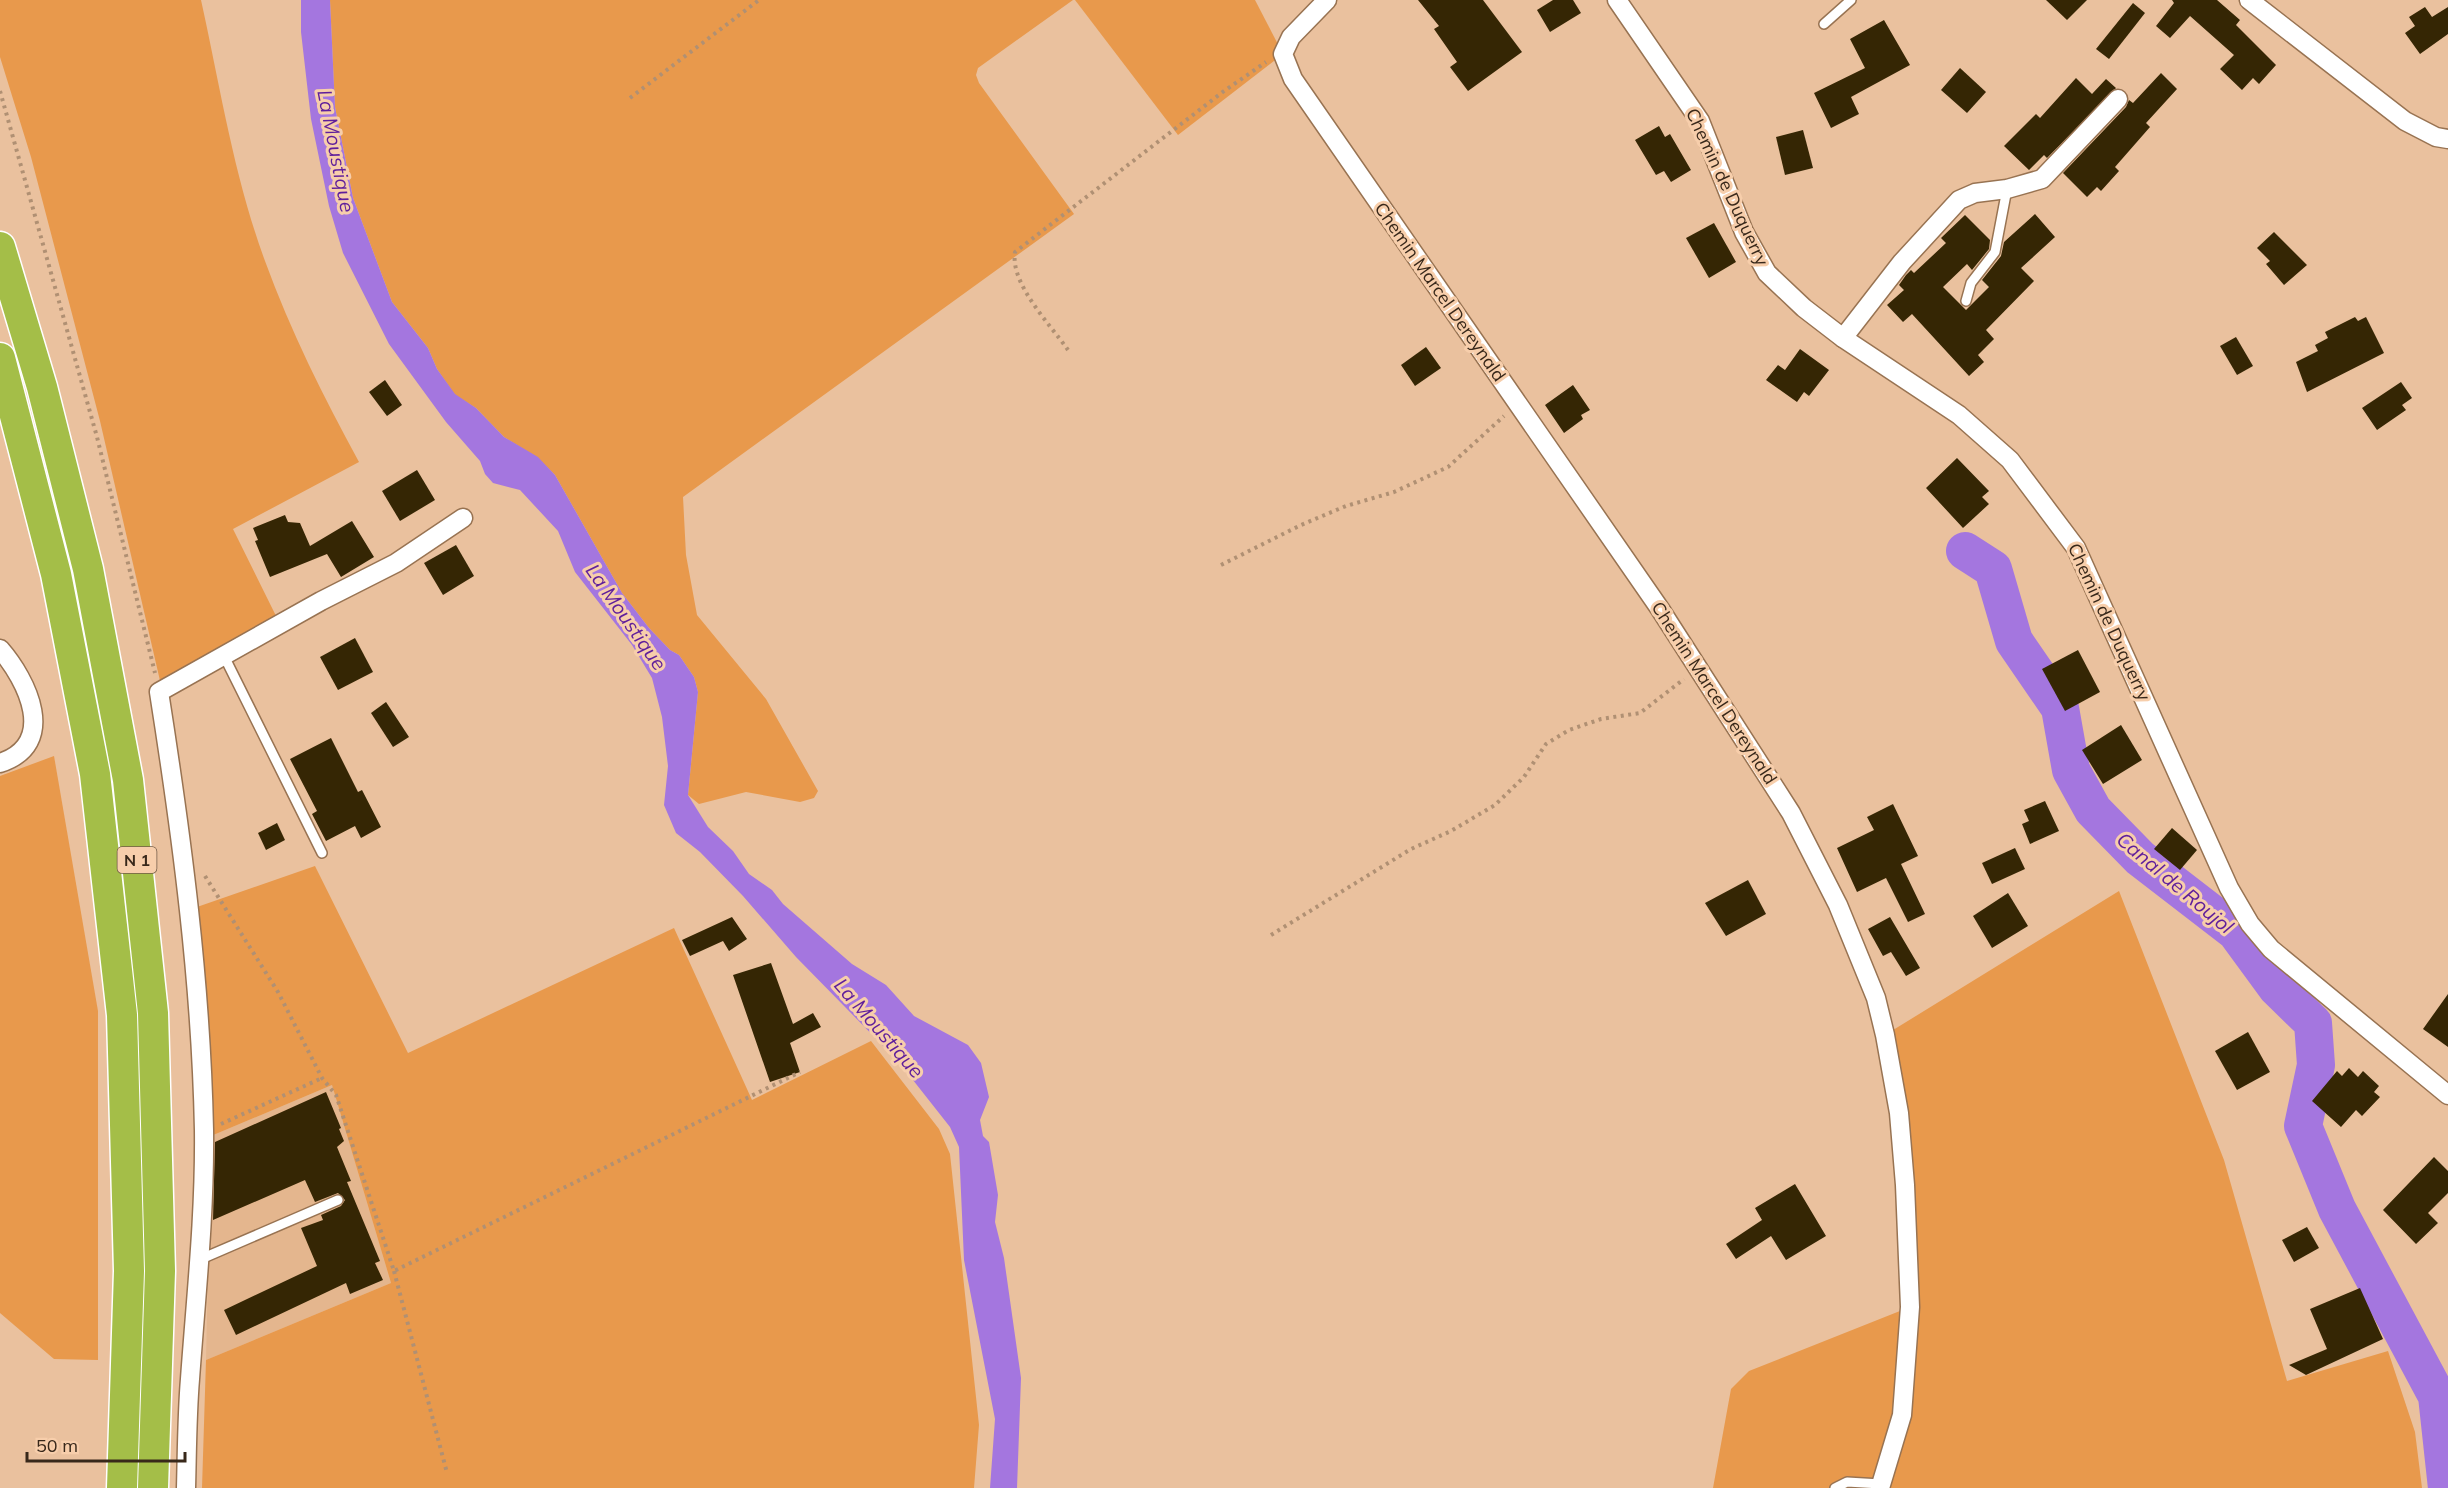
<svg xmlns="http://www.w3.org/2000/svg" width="2448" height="1488" font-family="Mulish,sans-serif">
<rect width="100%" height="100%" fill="#eac19e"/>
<!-- built -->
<polygon fill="#e4b68e" points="332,1085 391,1283 206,1360 211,1136"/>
<!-- green -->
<g fill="#e8994c">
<path d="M0,0H201C220,86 234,177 265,261C290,330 324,398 359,462L233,529L278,620L161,685L100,421L31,157L0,57Z"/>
<polygon points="330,0 1073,0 978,68 976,75 979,83 1074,214 683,497 686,555 697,615 766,699 818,791 814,798 800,802 746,792 699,804 688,795 698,692 694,677 679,655 670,650 649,628 622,593 555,475 538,458 504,437 476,408 455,395 437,369 428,348 392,302 353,198 335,107"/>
<polygon points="1075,0 1255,0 1283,54 1178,135"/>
<polygon points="54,756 98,1011 98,1360 54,1359 0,1313 0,776"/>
<polygon points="315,866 408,1053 674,928 752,1100 871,1041 939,1129 950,1154 979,1425 974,1488 202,1488 206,1360 391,1283 332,1085 211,1136 197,907"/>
<polygon points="2119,891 2224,1160 2287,1381 2388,1351 2415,1432 2422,1488 1713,1488 1731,1389 1749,1371 1910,1307 1885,1035"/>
</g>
<!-- water -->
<polygon fill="#a476df" points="301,0 330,0 335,107 353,198 392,302 428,348 437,369 455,394 476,408 504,437 538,457 555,475 622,593 649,628 670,650 679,655 694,677 698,692 688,795 708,827 733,851 749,874 772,890 783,904 852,964 886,985 914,1016 968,1045 981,1063 989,1097 980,1120 983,1136 989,1142 998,1195 995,1222 1004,1258 1021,1378 1017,1488 990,1488 995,1419 964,1260 959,1147 950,1127 898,1061 796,957 743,896 700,852 676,833 664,805 668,766 662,717 652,678 632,645 575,572 558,531 520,490 493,483 485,474 480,461 446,422 389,344 343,253 329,206 311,119 301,32"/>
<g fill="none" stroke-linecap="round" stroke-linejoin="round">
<!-- river -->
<polyline stroke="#a476df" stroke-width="38" points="1965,551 1993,569 2014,641 2060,708 2071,770 2093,810 2140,858 2236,932 2277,988 2313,1023 2316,1065 2303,1126 2337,1209 2437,1396 2447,1488"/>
</g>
<!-- building -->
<g fill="#352604">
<polygon points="1418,0 1483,0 1522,52 1468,91 1450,67 1457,62 1434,29 1439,26"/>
<polygon points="1553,0 1573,0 1581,13 1550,32 1537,10"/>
<polygon points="2046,0 2087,0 2067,20"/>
<polygon points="2172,0 2217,0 2240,20 2236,25 2276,65 2259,84 2253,78 2242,90 2220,69 2234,55 2190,16 2170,38 2156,26 2174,3"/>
<polygon points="2133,3 2145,13 2109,59 2096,49"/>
<polygon points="2425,7 2432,17 2448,7 2448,34 2420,54 2405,33 2415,26 2409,17"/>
<polygon points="1884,20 1910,65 1851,97 1859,114 1831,128 1814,93 1865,68 1850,39"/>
<polygon points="1960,68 1986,92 1967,113 1941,90"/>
<polygon points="2161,73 2177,89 2146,123 2150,127 2115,167 2119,171 2101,191 2097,187 2087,197 2063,173 2126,107 2129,100 2133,103"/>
<polygon points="2076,78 2092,94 2106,79 2116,88 2047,158 2044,155 2029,170 2004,146 2036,114 2040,118"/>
<polygon points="1659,126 1665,137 1670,134 1691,170 1671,182 1664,171 1656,175 1635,140"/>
<polygon points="1803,130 1813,168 1785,175 1776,137"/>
<polygon points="2035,214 2055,237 2021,268 2034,281 1986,330 1994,339 1978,355 1984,362 1969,376 1912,314 1903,322 1887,305 1904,290 1899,285 1906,275 1911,270 1914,273 1946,243 1941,238 1965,215 1990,240 1989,249 1972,270 1967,264 1943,287 1966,310 1989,287 1982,280 2001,256 2004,242"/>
<polygon points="1714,223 1736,262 1709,278 1686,238"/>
<polygon points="2274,232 2307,265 2284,285 2266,264 2270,261 2257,248"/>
<polygon points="2355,317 2358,321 2366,317 2384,353 2307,392 2296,362 2318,351 2315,345 2328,338 2325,332"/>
<polygon points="2236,337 2253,366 2237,375 2220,346"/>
<polygon points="1426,347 1441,368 1415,386 1401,365"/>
<polygon points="1800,349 1829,370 1809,396 1804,392 1797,402 1766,380 1778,365 1785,370"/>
<polygon points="385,380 402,405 387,416 369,392"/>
<polygon points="2401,382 2412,398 2402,405 2406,410 2377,430 2362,408"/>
<polygon points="1573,385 1590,410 1581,415 1583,419 1564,433 1545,405"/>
<polygon points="1957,458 1989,491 1982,497 1989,504 1963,528 1926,488"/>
<polygon points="417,470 435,500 400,521 382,491"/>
<polygon points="285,515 288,522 300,523 310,546 352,521 374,557 341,577 327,554 270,577 255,541 258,540 253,528"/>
<polygon points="456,545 474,576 443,595 424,563"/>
<polygon points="355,638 373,672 338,690 320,657"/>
<polygon points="2078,650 2100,692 2065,711 2042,669"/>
<polygon points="386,702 409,737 393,747 371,713"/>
<polygon points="2121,725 2142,760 2103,784 2082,750"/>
<polygon points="331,738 358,792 362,790 381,827 361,838 355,826 326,841 312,814 317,811 290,759"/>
<polygon points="2045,801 2059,831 2030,844 2022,824 2029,821 2024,810"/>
<polygon points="1893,804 1918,856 1901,864 1925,914 1908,922 1886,878 1857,892 1837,848 1874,830 1867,817"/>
<polygon points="277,823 285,840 266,850 258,833"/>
<polygon points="2172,828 2197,850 2180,870 2154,849"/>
<polygon points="2015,848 2025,869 1992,884 1982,863"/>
<polygon points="1748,880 1766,914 1726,936 1705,903"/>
<polygon points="2008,893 2028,926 1992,948 1973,916"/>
<polygon points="732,917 747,939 729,951 723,941 690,956 682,940"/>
<polygon points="1890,917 1920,968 1906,976 1891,952 1883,956 1868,929"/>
<polygon points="771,963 793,1024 813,1013 821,1027 790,1043 800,1072 770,1082 733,975"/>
<polygon points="2448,994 2448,1047 2423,1029"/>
<polygon points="2248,1032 2270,1072 2237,1090 2215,1051"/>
<polygon points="2349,1068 2358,1077 2363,1071 2379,1086 2374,1092 2380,1097 2362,1116 2356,1110 2341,1127 2312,1101 2337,1071 2342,1076"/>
<polygon points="326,1092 341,1128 339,1129 344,1141 337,1147 351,1181 347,1182 380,1261 375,1263 383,1280 350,1294 346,1283 236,1335 224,1310 317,1266 301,1228 323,1220 321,1215 341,1206 345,1200 338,1193 315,1202 305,1180 213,1220 215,1142"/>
<polygon points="2434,1157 2448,1171 2448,1193 2428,1213 2438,1223 2416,1244 2383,1210"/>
<polygon points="1795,1184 1826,1236 1786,1260 1771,1236 1736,1259 1726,1244 1762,1220 1755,1208"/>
<polygon points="2307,1227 2319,1248 2294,1262 2282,1240"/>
<polygon points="2360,1288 2383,1339 2306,1375 2289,1365 2327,1349 2310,1309"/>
</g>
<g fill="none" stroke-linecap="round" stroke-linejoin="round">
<!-- service casing -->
<g stroke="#987352" stroke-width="12">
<g id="service">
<polyline points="1824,24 1851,0"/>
<polyline points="1966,301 1971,283 1995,252 2007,189"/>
<polyline points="224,656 322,853"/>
<polyline points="201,1259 338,1200"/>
<polyline points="1835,1488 1847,1482 1881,1484"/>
</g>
</g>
<!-- minor casing -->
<g stroke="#987352" stroke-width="21">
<g id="minor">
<polyline points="1327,0 1291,37 1283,54 1293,79 1660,609 1791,813 1838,905 1876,998 1885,1035 1899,1113 1905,1185 1910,1307 1902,1415 1880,1488"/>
<polyline points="1617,0 1700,121 1744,232 1767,273 1804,308 1843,338 1959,415 2010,460 2076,548 2229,888 2250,924 2271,949 2448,1095"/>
<polyline points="2249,0 2405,121 2436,137 2448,139"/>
<polyline points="1843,338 1902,262 1959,200 1975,193 2007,189 2042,179 2118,99"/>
<path d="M0,649C27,680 59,744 0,763"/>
<path d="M186,1488C187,1452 187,1415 190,1379C196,1296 205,1214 204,1130C201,982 182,838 159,692L321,601L396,563L463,518"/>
</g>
</g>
<!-- trunk casing -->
<g stroke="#fff" stroke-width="33">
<g id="trunk">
<polyline points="0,247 42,387 88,569 128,780 153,1013 160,1271 153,1488"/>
<polyline points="0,358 56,574 95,774 122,1015 129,1271 122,1488"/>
</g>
</g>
<!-- path -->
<g stroke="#b09073" stroke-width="4" stroke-dasharray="3 4.5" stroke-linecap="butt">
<polyline points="0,91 97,437 155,673"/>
<polyline points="630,98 759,0"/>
<path d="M1068,350C1050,324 1010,284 1015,252L1224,91L1266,62"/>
<polyline points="1221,565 1301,525 1346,506 1394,492 1448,467 1504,416"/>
<polyline points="205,876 278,992 322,1078 336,1095 394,1271 800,1072"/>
<polyline points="1271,935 1411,849 1451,831 1495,805 1524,777 1546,744 1569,730 1601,719 1640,713 1684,679"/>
<polyline points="221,1124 322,1078"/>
<polyline points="394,1271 447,1473"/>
</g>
<!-- service -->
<use href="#service" stroke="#fff" stroke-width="9"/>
<!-- minor -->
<use href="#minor" stroke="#fff" stroke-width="18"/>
<!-- trunk -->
<use href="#trunk" stroke="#a4be48" stroke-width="30"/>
</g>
<g text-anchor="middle" stroke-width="6" stroke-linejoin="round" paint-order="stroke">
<!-- shield labels -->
<rect fill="#f7ceab" stroke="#715a46" stroke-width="1.5" x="117.5" y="847" width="39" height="26" rx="4.5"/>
<g font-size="16" font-weight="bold" fill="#38281a">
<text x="137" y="866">N 1</text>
</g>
<!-- street labels -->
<g font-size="18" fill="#38281a" stroke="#f7ceab">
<text transform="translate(1727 187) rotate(65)" y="6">Chemin de Duquerry</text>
<text transform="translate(1440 292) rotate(55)" y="6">Chemin Marcel Dereynald</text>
<text transform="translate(2109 622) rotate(65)" y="6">Chemin de Duquerry</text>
<text transform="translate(1714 693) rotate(57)" y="6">Chemin Marcel Dereynald</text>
</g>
<!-- water labels -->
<g font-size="20" font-style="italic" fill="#5f1e9b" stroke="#f7ceab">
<text transform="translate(336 151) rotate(79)" y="7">La Moustique</text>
<text transform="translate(626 617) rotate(55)" y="7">La Moustique</text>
<text transform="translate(2175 883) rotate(40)" y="7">Canal de Roujol</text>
<text transform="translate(879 1028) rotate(49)" y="7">La Moustique</text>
</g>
</g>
<!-- scale -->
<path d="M27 1452v9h158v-9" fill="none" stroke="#38281a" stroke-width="3"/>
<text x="36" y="1452" font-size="18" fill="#38281a" stroke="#f7ceab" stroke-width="4.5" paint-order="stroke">50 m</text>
</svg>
